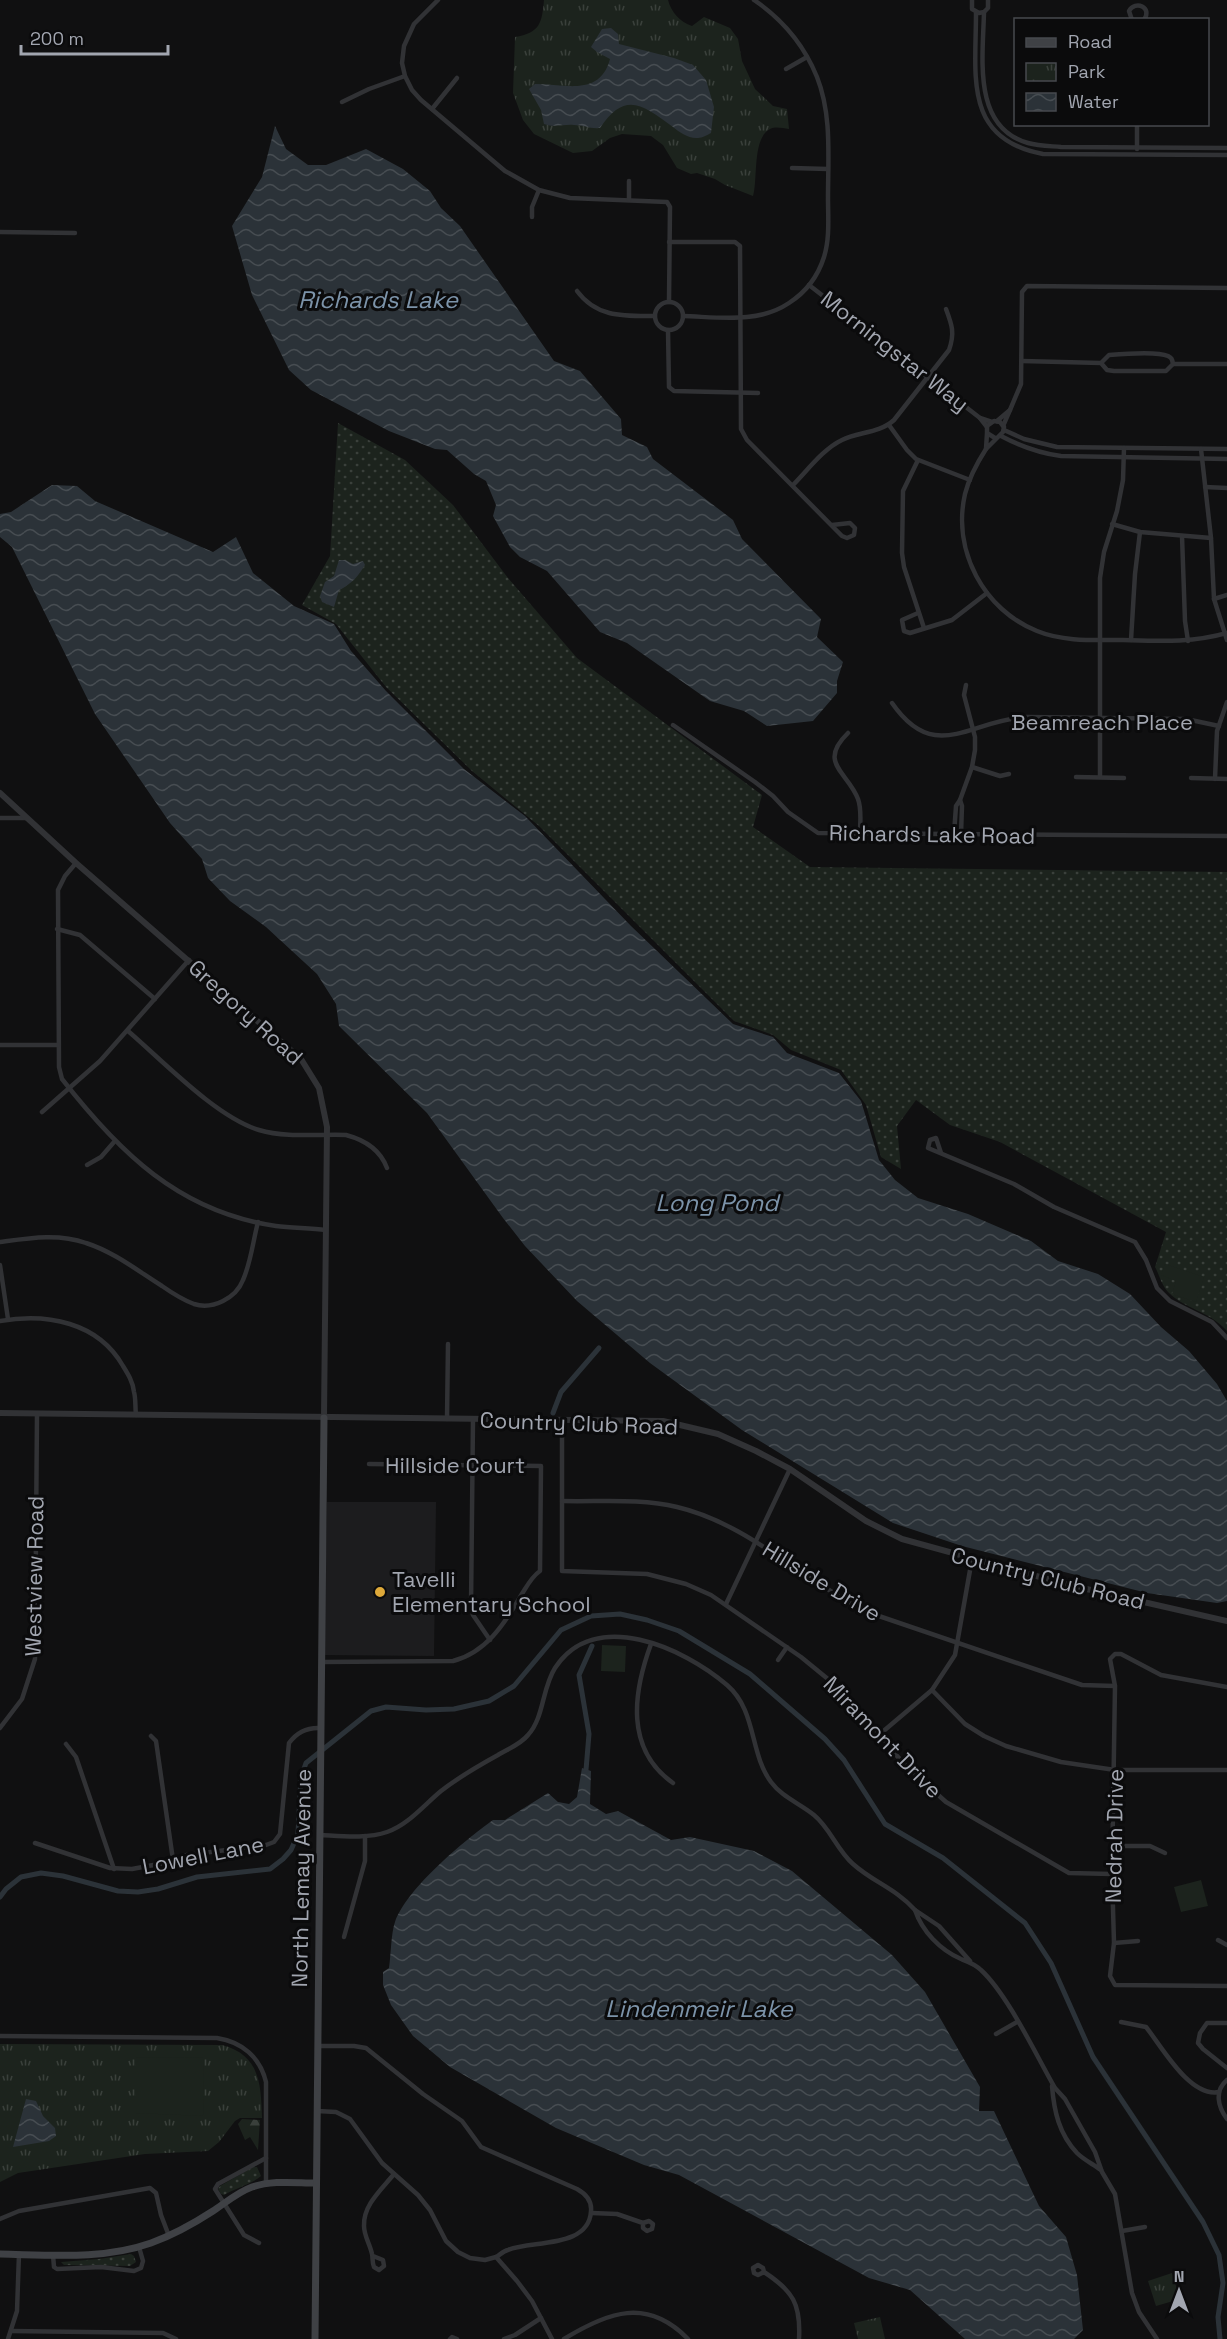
<svg xmlns="http://www.w3.org/2000/svg" width="1227" height="2339" font-family="'Space Grotesk',sans-serif">
<defs>
<pattern id="grass-dots" width="8" height="8" patternUnits="userSpaceOnUse" patternTransform="scale(1.5)"><rect width="8" height="8" fill="#1c231d"/><path d="M2 2h.1M6 6h.1" fill="none" stroke="#3a403b" stroke-width="1.8" stroke-linecap="round"/></pattern>
<pattern id="forest-firs" width="22" height="20" patternUnits="userSpaceOnUse" patternTransform="scale(1.5)"><rect width="22" height="20" fill="#1c231d"/><path d="M5 1l3.5 6h-7zM16 11l3.5 6h-7z" fill="#3a403b"/></pattern>
<pattern id="park-tufts" width="24" height="20" patternUnits="userSpaceOnUse" patternTransform="scale(1.5)"><rect width="24" height="20" fill="#1c231d"/><path d="M3 7l-1-3M5 7V3M7 7l1-3M15 17l-1-3M17 17v-4M19 17l1-3" fill="none" stroke="#3a403b"/></pattern>
<pattern id="water-waves" width="16" height="10" patternUnits="userSpaceOnUse" patternTransform="scale(1.5)"><rect width="16" height="10" fill="#2b3238"/><path d="M0 5q4-4 8 0t8 0" fill="none" stroke="#474d52"/></pattern>
</defs>
<rect width="100%" height="100%" fill="#101011"/>
<!-- built -->
<polygon fill="#1c1c1e" points="327,1502 436,1502 434,1656 324,1655"/>
<!-- grass -->
<g fill="url(#grass-dots)">
<path d="M338,423L405,460L453,505L508,578L577,658L762,795L753,827L810,867L1227,872V1331C1208,1310 1186,1310 1168,1292C1162,1286 1159,1274 1155,1267L1166,1232L1000,1142L950,1125L916,1100L897,1126L901,1169L881,1157L866,1105L841,1070L791,1050L773,1035L734,1021L539,826L472,771L386,687L336,624L302,605L330,556Z"/>
<path d="M253,2167H257L261,2176C252,2184 235,2188 224,2195L221,2194L218,2189L220,2186Z"/>
<polygon points="131,2254 134,2256 136,2262 130,2266 64,2265 61,2262 99,2259"/>
</g>
<!-- forest -->
<polygon fill="url(#forest-firs)" points="242,2119 260,2120 258,2150 250,2137 245,2140 238,2124"/>
<!-- park -->
<g fill="url(#park-tufts)">
<path d="M544,0H668C671,12 680,22 692,26L704,17L730,28L738,39L742,61L755,89L773,106L787,109L789,129C783,128 775,126 770,129C752,138 758,179 753,196L725,185L715,179L697,173L691,174L677,168L663,145L651,136L622,134L610,138L592,151L573,153L534,134L523,120L513,93L515,37C540,33 542,23 544,0Z"/>
<path d="M0,2044L222,2045C260,2055 261,2084 262,2118H240L235,2121L219,2142L208,2151L145,2154L18,2173L0,2182Z"/>
<polygon points="1172,2273 1180,2299 1156,2306 1148,2281"/>
<polygon points="880,2317 885,2339 858,2339 854,2323"/>
</g>
<!-- pitch -->
<g fill="#1c231d">
<polygon points="1165,1264 1204,1277 1196,1302 1172,1294 1176,1281 1161,1275"/>
<polygon points="602,1645 626,1646 625,1672 601,1671"/>
<polygon points="1201,1880 1208,1906 1181,1912 1174,1887"/>
<polygon points="136,2057 204,2058 203,2116 136,2113"/>
</g>
<!-- water -->
<g fill="url(#water-waves)">
<path d="M611,28L618,34L619,44L674,58L693,65L706,80L714,107L711,133C707,135 702,138 698,138C689,139 679,132 673,127C642,104 625,91 600,128C590,129 584,125 574,125C563,124 555,128 544,124L541,110L529,89L535,84C564,84 600,97 610,59L597,52L591,47L602,29Z"/>
<polygon points="275,126 286,149 308,165 326,165 366,149 403,169 430,191 441,208 460,226 554,361 580,371 621,419 622,435 647,447 653,459 733,520 742,539 821,619 817,637 843,662 837,681 837,693 813,721 767,726 744,711 710,701 627,643 600,632 547,571 520,557 510,547 493,516 496,505 486,481 474,474 447,450 435,449 389,431 311,390 289,370 252,295 232,226 262,177"/>
<polygon points="52,485 77,486 95,501 213,552 236,537 253,573 294,606 334,624 351,651 386,691 464,769 525,816 631,926 733,1024 773,1037 787,1053 839,1073 861,1101 879,1160 895,1180 918,1198 968,1214 1031,1241 1058,1261 1098,1274 1130,1294 1161,1327 1189,1351 1217,1384 1227,1401 1227,1601 1217,1603 1147,1593 962,1546 893,1523 742,1430 650,1363 577,1301 525,1246 503,1218 427,1113 339,1026 336,1004 317,974 266,927 230,901 208,878 202,859 170,823 95,714 12,547 0,537 0,514 11,512"/>
<path d="M339,560H345L353,564L363,561L365,565C358,576 352,584 339,590L334,607L322,602L320,596L325,582L334,576Z"/>
<path d="M582,1768L591,1771L590,1804L606,1814L618,1811L671,1840L690,1837L754,1851L792,1871L892,1955L925,1992L980,2087L979,2111H994L1039,2206L1066,2237L1077,2275L1083,2330L1074,2339H965L910,2290L869,2278L679,2175L644,2165L556,2128L450,2067L413,2036L391,2005L383,1985V1972L389,1968C391,1955 391,1933 395,1922C407,1888 464,1841 493,1820H505L548,1793L558,1802L569,1804L577,1797Z"/>
<polygon points="26,2099 36,2101 43,2116 55,2128 56,2136 49,2141 13,2147"/>
</g>
<g fill="none" stroke-linecap="round" stroke-linejoin="round">
<!-- canal -->
<g stroke="#2b3238" stroke-width="5">
<polyline points="553,1413 561,1392 599,1348"/>
<polyline points="586,1770 589,1734 579,1675 592,1646"/>
<polyline points="0,1897 6,1889 21,1877 41,1873 63,1876 118,1891 138,1892 158,1889 197,1877 270,1869 283,1859 291,1850 298,1834 301,1777 306,1763 371,1711 386,1707 426,1710 454,1709 489,1701 514,1686 561,1630 591,1616 620,1614 647,1620 679,1631 750,1674 825,1739 844,1760 885,1824 943,1858 1025,1923 1051,1963 1093,2057 1203,2222 1219,2255 1223,2283 1218,2317 1220,2339"/>
</g>
<!-- minor -->
<g stroke="#313235" stroke-width="4.5">
<polyline points="438,0 414,24 404,46 402,63 405,76 412,90 421,100 505,171 539,190 570,198 667,202 670,207 669,302"/>
<polyline points="972,0 972,9 979,13 984,12 988,8 988,0"/>
<path d="M984,12C983,58 972,127 1028,143C1039,146 1050,146 1061,147L1227,148"/>
<path d="M976,13C976,76 963,139 1043,154L1227,155"/>
<path d="M1132,20L1129,11C1135,0 1153,7 1144,20"/>
<polyline points="786,69 807,57"/>
<polyline points="342,102 369,89 405,76"/>
<polyline points="432,109 457,78"/>
<polyline points="1137,149 1137,124"/>
<polyline points="792,168 828,169"/>
<polyline points="629,200 629,181"/>
<polyline points="532,217 532,207 539,190"/>
<polyline points="0,232 75,233"/>
<polyline points="669,242 735,242 740,246 741,429 747,440 842,536 847,538 854,535 855,528 850,523 832,525"/>
<polyline points="809,285 980,418"/>
<path d="M577,291C597,318 624,316 655,316"/>
<circle cx="669" cy="316" r="14"/>
<path d="M683,316C718,317 758,324 789,303C806,292 818,276 824,257C830,238 828,217 828,198C828,157 832,115 817,77C804,45 782,19 754,0"/>
<polyline points="668,330 669,387 674,391 758,393"/>
<path d="M1022,361L1101,363L1109,355C1121,354 1157,351 1168,356C1172,358 1172,359 1173,364L1166,371H1114L1107,370L1101,363"/>
<polyline points="1173,364 1227,364"/>
<polyline points="1010,410 1021,384 1022,292 1027,286 1227,288"/>
<polyline points="997,421 1010,410 1003,426"/>
<polyline points="889,425 907,450 916,459 970,480"/>
<polyline points="987,427 980,418 992,422"/>
<polyline points="1004,430 1024,439 1057,447 1227,449"/>
<polyline points="987,433 986,449 1003,432 1004,427 1000,422 994,421 987,426 987,433 995,438"/>
<path d="M1001,436C1020,446 1039,453 1061,456L1227,459"/>
<path d="M986,449C977,463 969,478 965,494C952,551 984,610 1037,631C1064,642 1094,640 1123,640C1158,641 1193,643 1227,633"/>
<polyline points="1201,449 1211,538 1214,599 1227,640"/>
<polyline points="918,460 903,491 902,553 904,567 924,628"/>
<path d="M793,485C807,471 823,449 842,440C858,432 880,433 894,420L949,350C955,333 952,325 946,309"/>
<polyline points="1205,487 1227,488"/>
<polyline points="1112,524 1140,532 1211,538"/>
<polyline points="1182,536 1185,621 1188,641"/>
<polyline points="1214,599 1227,595"/>
<polyline points="918,613 902,620 904,631 910,633 952,620 987,593"/>
<polyline points="1131,640 1135,574 1140,532"/>
<path d="M892,703C935,765 970,720 1026,717L1186,719L1219,726"/>
<polyline points="673,725 755,782 773,796 788,812 818,833 1227,836"/>
<path d="M848,733C817,763 848,772 858,799C862,810 860,822 860,833"/>
<polyline points="972,767 1000,776 1009,774"/>
<polyline points="1076,777 1124,778"/>
<polyline points="1100,777 1100,578 1104,552 1117,511 1123,480 1124,448"/>
<polyline points="1191,778 1227,779"/>
<polyline points="1215,779 1217,731 1227,702"/>
<polyline points="960,800 962,806 961,834"/>
<polyline points="0,818 27,818"/>
<polyline points="954,834 956,806 960,800 972,767 975,750 975,737 964,695 966,685"/>
<path d="M76,863L65,876L58,890L59,1067L62,1079C119,1152 179,1212 276,1226C292,1228 309,1228 326,1230"/>
<polyline points="57,929 80,935 155,999"/>
<path d="M128,1031C163,1061 216,1117 259,1130C286,1138 318,1134 346,1135C365,1140 380,1149 387,1168"/>
<polyline points="0,1045 58,1045"/>
<polyline points="42,1112 100,1061 189,960"/>
<polyline points="941,1153 936,1138 930,1140 928,1148 1014,1184 1054,1207 1135,1242 1146,1260 1157,1288 1170,1301 1212,1322 1227,1338"/>
<polyline points="87,1165 101,1157 114,1142"/>
<path d="M0,1242C29,1238 58,1233 86,1243C114,1252 138,1271 162,1286C172,1293 183,1300 194,1304C213,1310 236,1298 243,1280C251,1262 253,1241 258,1222"/>
<polyline points="0,1265 8,1319"/>
<path d="M0,1321C47,1313 98,1322 123,1366C128,1374 133,1382 134,1392C136,1399 135,1408 136,1415"/>
<polyline points="447,1419 448,1344"/>
<polyline points="473,1419 471,1607 473,1615 490,1640"/>
<polyline points="562,1420 562,1571 647,1574 686,1584 711,1595 801,1657 834,1684 880,1734 889,1747 907,1767 946,1802 1069,1873 1112,1874"/>
<path d="M562,1501C600,1502 640,1498 677,1507C750,1524 806,1584 873,1614L1082,1685L1115,1686"/>
<polyline points="726,1604 790,1469"/>
<path d="M651,1644C633,1693 625,1749 673,1783"/>
<polyline points="778,1660 787,1647"/>
<path d="M322,1662L453,1661C485,1653 504,1625 520,1597C526,1588 531,1577 540,1571L541,1466L369,1464"/>
<polyline points="1227,1687 1161,1675 1121,1654 1115,1654 1110,1659 1115,1686 1112,1874 1114,1943 1110,1976 1115,1985 1227,1986"/>
<polyline points="932,1690 965,1724 984,1736 1006,1746 1061,1762 1115,1770 1227,1770"/>
<polyline points="0,1728 22,1699 35,1659 37,1414"/>
<polyline points="880,1734 932,1690 955,1655 972,1559"/>
<polyline points="151,1736 156,1741 173,1860"/>
<polyline points="66,1744 76,1757 114,1869"/>
<path d="M320,1835C341,1836 367,1839 387,1832C408,1825 424,1805 441,1791C459,1777 478,1766 498,1755C508,1749 521,1744 528,1735C544,1718 542,1688 555,1668C595,1607 684,1648 727,1685C757,1711 749,1752 771,1782C782,1797 799,1803 814,1815C830,1828 837,1850 853,1864C873,1882 895,1888 915,1910"/>
<path d="M35,1843L110,1868L132,1869L164,1863L187,1855L266,1845L274,1842L280,1834L289,1743C297,1732 307,1727 321,1728"/>
<polyline points="1114,1846 1150,1846 1165,1853"/>
<polyline points="344,1937 365,1861 365,1836"/>
<polyline points="1218,1940 1227,1945"/>
<polyline points="1114,1943 1138,1941"/>
<path d="M970,1961L939,1926L915,1910C922,1931 940,1950 961,1959C969,1962 975,1964 981,1970C1008,1995 1036,2055 1055,2088L1065,2099L1095,2152L1102,2172L1115,2194L1132,2293L1139,2312L1157,2339"/>
<path d="M1121,2022L1146,2027C1162,2047 1190,2098 1219,2092"/>
<polyline points="1227,2023 1207,2023 1200,2033 1198,2043 1203,2049 1227,2068"/>
<polyline points="996,2034 1017,2022"/>
<path d="M0,2036L217,2038C242,2042 260,2057 266,2082V2184"/>
<path d="M318,2046H354L366,2048L423,2094L462,2121L481,2147L577,2189C586,2194 592,2201 591,2211C589,2249 531,2240 508,2250C503,2251 500,2255 496,2257"/>
<path d="M1227,2080C1214,2091 1218,2107 1227,2119"/>
<path d="M1052,2086C1054,2111 1059,2134 1077,2153C1084,2160 1093,2164 1101,2170"/>
<polyline points="317,2111 336,2112 350,2119 382,2163 418,2195 430,2210 446,2241 458,2252 470,2258 485,2260 496,2257 517,2281 532,2301 552,2339"/>
<polyline points="592,2213 617,2214 643,2223 649,2221 653,2224 652,2229 647,2231 643,2228 643,2223"/>
<polyline points="0,2219 19,2211 150,2188 156,2193 161,2215 169,2236"/>
<polyline points="1122,2231 1145,2227"/>
<polyline points="259,2243 244,2235 215,2189 218,2184 266,2158"/>
<polyline points="53,2255 54,2267 57,2269 101,2267 134,2271 141,2268 143,2261 139,2247"/>
<path d="M373,2256L383,2260L384,2266L379,2270L374,2267C372,2263 373,2258 372,2254C370,2244 364,2236 364,2226C363,2205 382,2189 394,2174"/>
<path d="M764,2272L758,2275L754,2273L753,2268L758,2265L763,2268L764,2272C793,2291 801,2304 799,2339"/>
<polyline points="11,2331 163,2333 176,2339"/>
<polyline points="8,2339 17,2311 19,2254"/>
<polyline points="450,2339 452,2337 457,2339"/>
<polyline points="504,2339 515,2335 541,2318"/>
<path d="M564,2339C608,2312 647,2297 688,2339"/>
</g>
<!-- tertiary -->
<g stroke="#313235" stroke-width="6">
<polyline points="0,793 76,863 301,1059 319,1088 327,1127 324,1418"/>
<polyline points="0,1413 663,1421 718,1434 756,1451 790,1469 866,1521 902,1539 1069,1585 1227,1621"/>
</g>
<!-- secondary -->
<g stroke="#3f4145" stroke-width="7">
<path d="M0,2254C51,2255 103,2260 151,2243C173,2235 193,2224 213,2211C225,2203 238,2192 252,2187C273,2180 295,2183 316,2183"/>
<polyline points="315,2339 324,1418"/>
</g>
</g>
<!-- markers -->
<circle fill="#dea93a" stroke="#0b0b0c" stroke-width="2" cx="380" cy="1592" r="6"/>
<g text-anchor="middle" stroke-width="6" stroke-linejoin="round" paint-order="stroke">
<!-- street labels -->
<g font-size="22" fill="#a2a6b0" stroke="#0b0b0c">
<text transform="translate(895 351) rotate(38)" y="8">Morningstar Way</text>
<text x="1102" y="730">Beamreach Place</text>
<text transform="translate(932 834) rotate(1)" y="8">Richards Lake Road</text>
<text transform="translate(246 1012) rotate(42)" y="8">Gregory Road</text>
<text transform="translate(579 1423) rotate(2)" y="8">Country Club Road</text>
<text x="455" y="1473">Hillside Court</text>
<text transform="translate(34 1576) rotate(-89)" y="8">Westview Road</text>
<text transform="translate(1048 1578) rotate(14)" y="8">Country Club Road</text>
<text transform="translate(822 1581) rotate(31)" y="8">Hillside Drive</text>
<text transform="translate(883 1737) rotate(46)" y="8">Miramont Drive</text>
<text transform="translate(1114 1836) rotate(-89)" y="8">Nedrah Drive</text>
<text transform="translate(203 1855) rotate(-11)" y="8">Lowell Lane</text>
<text transform="translate(301 1878) rotate(-89)" y="8">North Lemay Avenue</text>
</g>
<!-- poi labels -->
<g font-size="22" fill="#a2a6b0" stroke="#0b0b0c" text-anchor="start">
<text x="392" y="1587">Tavelli<tspan x="392" dy="25">Elementary School</tspan></text>
</g>
<!-- water labels -->
<g font-size="24" font-style="italic" fill="#7c93a9" stroke="#0b0b0c">
<text x="378" y="308">Richards Lake</text>
<text x="717" y="1211">Long Pond</text>
<text x="699" y="2017">Lindenmeir Lake</text>
</g>
</g>
<!-- legend -->
<rect x="1014" y="18" width="195" height="108" fill="#0b0b0c" stroke="#47494e" stroke-width="1.5"/>
<rect x="1026" y="38" width="30" height="9" fill="#3f4145" stroke="#47494e" stroke-width="1.5"/>
<text x="1068" y="48" font-size="18" fill="#a2a6b0">Road</text>
<rect x="1026" y="63" width="30" height="18" fill="url(#park-tufts)" stroke="#47494e" stroke-width="1.5"/>
<text x="1068" y="78" font-size="18" fill="#a2a6b0">Park</text>
<rect x="1026" y="93" width="30" height="18" fill="url(#water-waves)" stroke="#47494e" stroke-width="1.5"/>
<text x="1068" y="108" font-size="18" fill="#a2a6b0">Water</text>
<!-- north arrow -->
<g transform="translate(1179 2291)" stroke="#0b0b0c" stroke-width="4.5" paint-order="stroke">
<path d="M0-4.5L10 22L0 15L-10 22Z" fill="#a2a6b0"/>
<text y="-9" font-size="16" font-weight="bold" text-anchor="middle" fill="#a2a6b0">N</text>
</g>
<!-- scale -->
<path d="M21 45v9h147v-9" fill="none" stroke="#a2a6b0" stroke-width="3"/>
<text x="30" y="45" font-size="18" fill="#a2a6b0" stroke="#0b0b0c" stroke-width="4.5" paint-order="stroke">200 m</text>
</svg>
